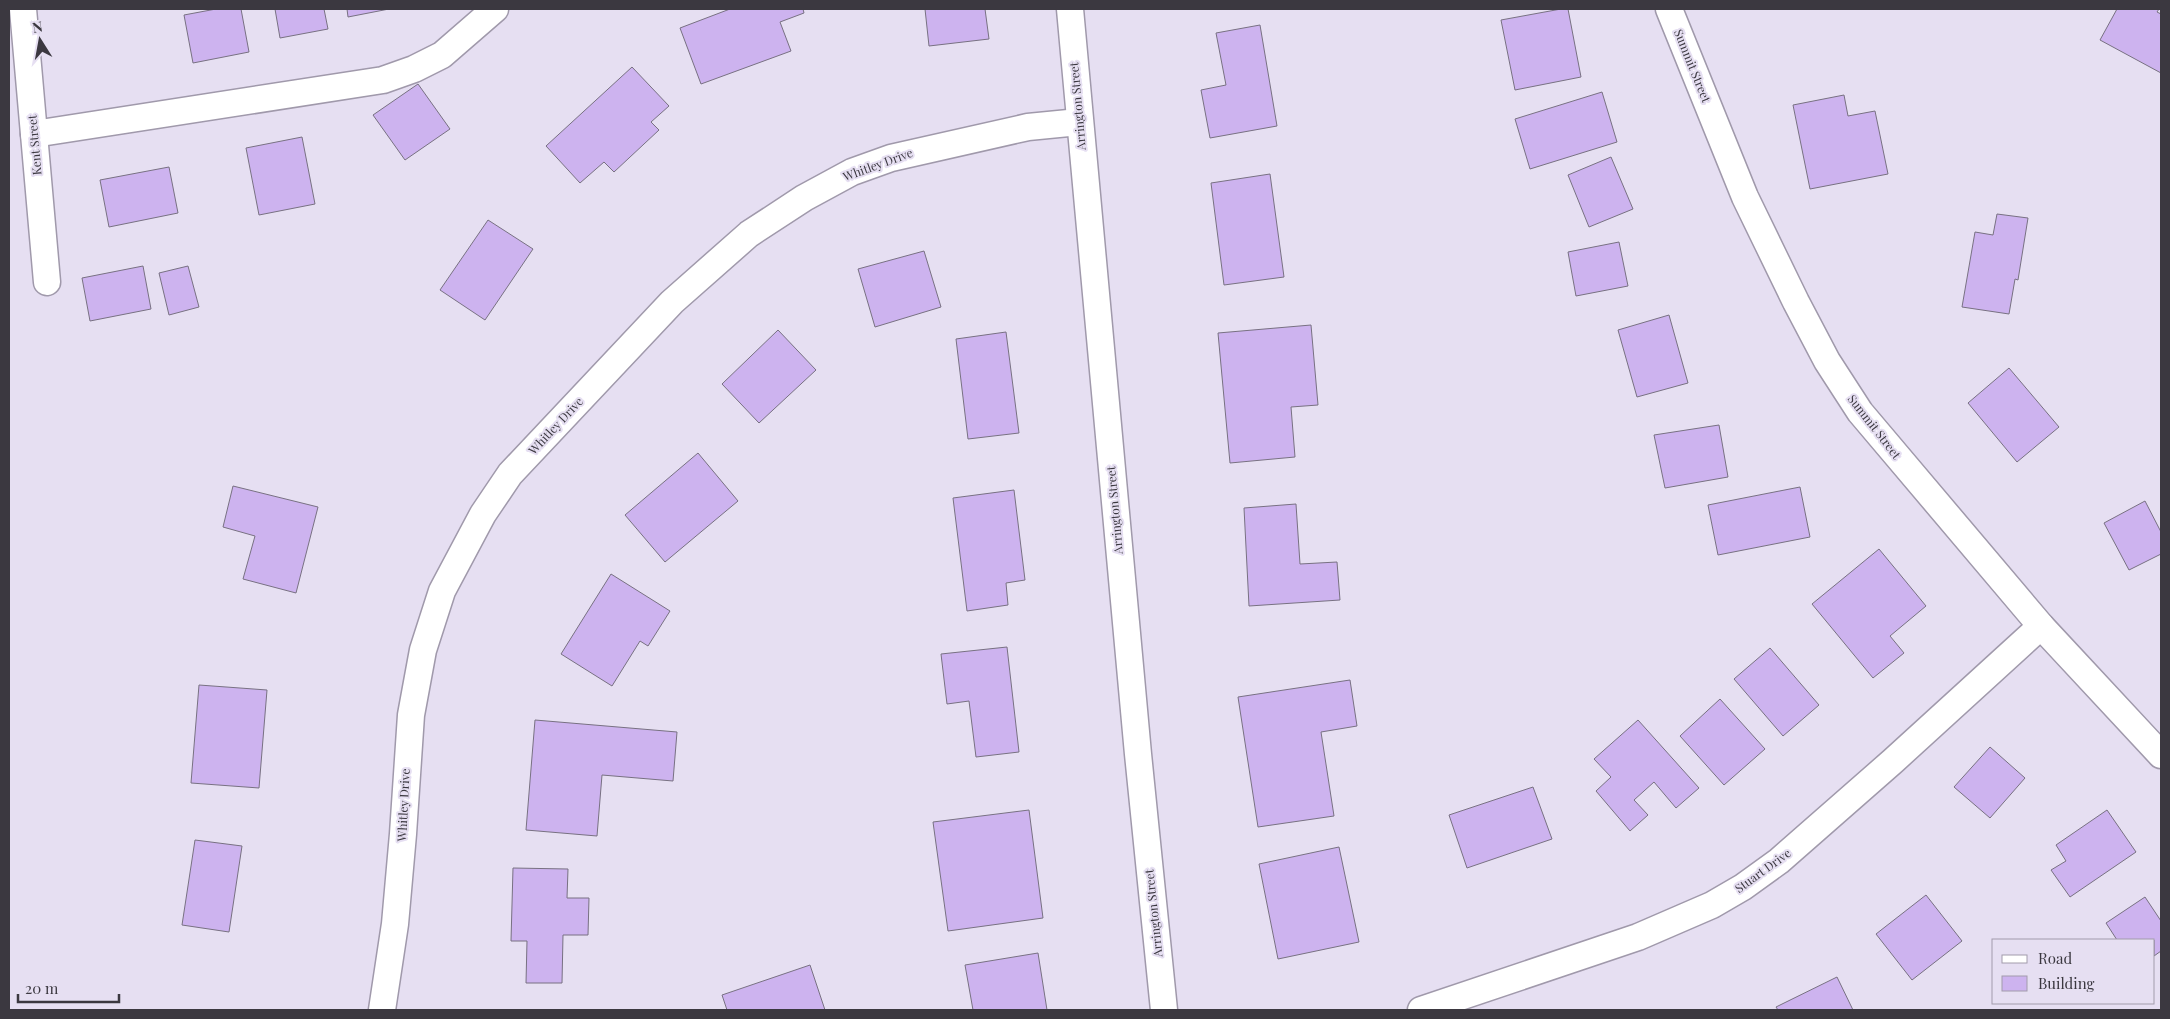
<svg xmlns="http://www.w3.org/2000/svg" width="2170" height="1019" font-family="'Playfair Display',serif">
<rect width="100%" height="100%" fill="#e6dff2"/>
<!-- building -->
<g fill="#cdb3ef" stroke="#787182">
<polygon points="216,9 241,9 249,52 193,63 184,15"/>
<polygon points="275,9 324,9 328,29 280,38"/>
<polygon points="347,9 389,9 348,17"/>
<polygon points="730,9 803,9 804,13 780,22 791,51 701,84 680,28"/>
<polygon points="925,9 985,9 989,39 929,46"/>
<polygon points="1561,9 1568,9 1581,77 1515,90 1501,20"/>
<polygon points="2117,9 2159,9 2157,12 2161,14 2161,73 2100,40"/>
<polygon points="1260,25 1277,126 1210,138 1201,90 1226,85 1216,33"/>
<polygon points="632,67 669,106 651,122 659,130 614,172 604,162 580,183 546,146"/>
<polygon points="418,84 450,129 405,160 373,115"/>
<polygon points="1602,92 1617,142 1530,169 1515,119"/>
<polygon points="1844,95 1848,116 1875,111 1888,174 1810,189 1793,105"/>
<polygon points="302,137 315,204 259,215 246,148"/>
<polygon points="1611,157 1633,209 1589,227 1568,175"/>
<polygon points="169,167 178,213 109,227 100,180"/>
<polygon points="1270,174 1284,277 1224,285 1211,183"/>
<polygon points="1997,214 2028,218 2018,280 2015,279 2009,314 1962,307 1975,232 1993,235"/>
<polygon points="488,220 533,249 485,320 440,290"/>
<polygon points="1619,242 1628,286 1576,296 1568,252"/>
<polygon points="924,251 941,307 875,327 858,269"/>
<polygon points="143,266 151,309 90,321 82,278"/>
<polygon points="188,266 199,307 169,315 159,273"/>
<polygon points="1669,315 1688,383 1637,397 1618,330"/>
<polygon points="1311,325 1318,405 1291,407 1295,457 1230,463 1218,333"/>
<polygon points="778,330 816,370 759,423 722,384"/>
<polygon points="1006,332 1019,433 968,439 956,339"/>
<polygon points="2009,368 2059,427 2017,462 1968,403"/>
<polygon points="1719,425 1728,477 1665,488 1654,435"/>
<polygon points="698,453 738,501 665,562 625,515"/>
<polygon points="233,486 318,507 296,593 243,579 255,536 223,527"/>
<polygon points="1800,487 1810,537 1718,555 1708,505"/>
<polygon points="1014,490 1025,580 1006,583 1008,605 967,611 953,498"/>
<polygon points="2145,501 2161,532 2161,554 2129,570 2104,523"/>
<polygon points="1296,504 1300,564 1337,562 1340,600 1249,606 1244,508"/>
<polygon points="1879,549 1926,606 1890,636 1904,653 1873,678 1812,604"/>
<polygon points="611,574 670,611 648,646 640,641 612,686 561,654"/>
<polygon points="1007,647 1019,752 976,757 969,701 947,704 941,654"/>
<polygon points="1770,648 1819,705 1783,736 1734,679"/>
<polygon points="1350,680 1357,726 1321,732 1334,816 1258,827 1238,697"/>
<polygon points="199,685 267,690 259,788 191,783"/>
<polygon points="1720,699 1765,749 1724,785 1680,736"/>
<polygon points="535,720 677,732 673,781 602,775 597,836 526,830"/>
<polygon points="1638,720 1699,788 1676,808 1654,782 1634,800 1648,815 1630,831 1596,791 1611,777 1594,759"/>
<polygon points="1990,747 2025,778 1990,818 1954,787"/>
<polygon points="1533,787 1552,839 1467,868 1449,815"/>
<polygon points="1029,810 1043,918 948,931 933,822"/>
<polygon points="2107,810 2136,852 2070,897 2051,870 2066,861 2056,845"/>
<polygon points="195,840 242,846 229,932 182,925"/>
<polygon points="1339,847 1359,942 1278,959 1259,864"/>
<polygon points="513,868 568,869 567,898 589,898 588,935 563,935 562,983 526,983 527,941 511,941"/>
<polygon points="1926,895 1962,941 1912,980 1876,934"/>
<polygon points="2145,897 2161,921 2161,951 2154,956 2154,940 2117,940 2106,923"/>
<polygon points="1038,953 1047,1010 973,1010 965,965"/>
<polygon points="810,965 825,1010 727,1010 722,995"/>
<polygon points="1837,977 1853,1010 1778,1010 1776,1007"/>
</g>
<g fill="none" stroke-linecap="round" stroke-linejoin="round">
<!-- street casing -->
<g stroke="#a099ab" stroke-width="29">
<g id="street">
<polyline points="23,9 47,282"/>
<polyline points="1070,9 1138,754 1164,1010"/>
<polyline points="1669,9 1745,197 1796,302 1827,361 1860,412 2041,626 2161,755"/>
<polyline points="34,134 383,80 414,69 442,55 495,9"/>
<polyline points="382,1010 395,924 403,834 411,715 423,650 442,591 483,514 510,474 672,302 749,234 804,198 852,172 891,158 1028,127 1079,122"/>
<polyline points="1421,1010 1638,937 1712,905 1743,887 1779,861 1893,761 2041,626"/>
</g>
</g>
<!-- street -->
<use href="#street" stroke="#fff" stroke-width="26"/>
</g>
<g text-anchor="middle" stroke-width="4" stroke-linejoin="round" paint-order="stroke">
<!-- street labels -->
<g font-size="12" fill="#3b3840" stroke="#e6dff2">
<text transform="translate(1692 66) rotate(68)" y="4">Summit Street</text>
<text transform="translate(1078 106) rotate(-95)" y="4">Arrington Street</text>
<text transform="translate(35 145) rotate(-95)" y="4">Kent Street</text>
<text transform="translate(878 165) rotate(-20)" y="4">Whitley Drive</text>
<text transform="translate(556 426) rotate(-47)" y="4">Whitley Drive</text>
<text transform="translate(1874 427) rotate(52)" y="4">Summit Street</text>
<text transform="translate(1115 510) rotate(-95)" y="4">Arrington Street</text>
<text transform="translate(404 805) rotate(-87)" y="4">Whitley Drive</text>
<text transform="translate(1763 871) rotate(-36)" y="4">Stuart Drive</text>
<text transform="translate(1154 913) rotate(-96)" y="4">Arrington Street</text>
</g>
</g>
<!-- border -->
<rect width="2170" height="1019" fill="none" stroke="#3b3840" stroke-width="20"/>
<!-- legend -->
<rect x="1992" y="939" width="162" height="65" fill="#e6dff2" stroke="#a29cab"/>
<rect x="2002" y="955" width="25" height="8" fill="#ffffff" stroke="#a29cab"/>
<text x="2038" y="964" font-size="15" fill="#3b3840">Road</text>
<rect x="2002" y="976" width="25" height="15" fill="#cdb3ef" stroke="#a29cab"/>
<text x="2038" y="989" font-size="15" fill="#3b3840">Building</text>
<!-- north arrow -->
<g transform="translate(40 40) rotate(349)" stroke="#e6dff2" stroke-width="4" paint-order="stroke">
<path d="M0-4L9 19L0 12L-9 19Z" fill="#3b3840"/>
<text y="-8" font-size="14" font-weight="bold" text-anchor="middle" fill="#3b3840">N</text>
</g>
<!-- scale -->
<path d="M18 994v8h101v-8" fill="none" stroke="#3b3840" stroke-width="2.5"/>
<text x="25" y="994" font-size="15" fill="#3b3840" stroke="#e6dff2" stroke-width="4" paint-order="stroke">20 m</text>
</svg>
